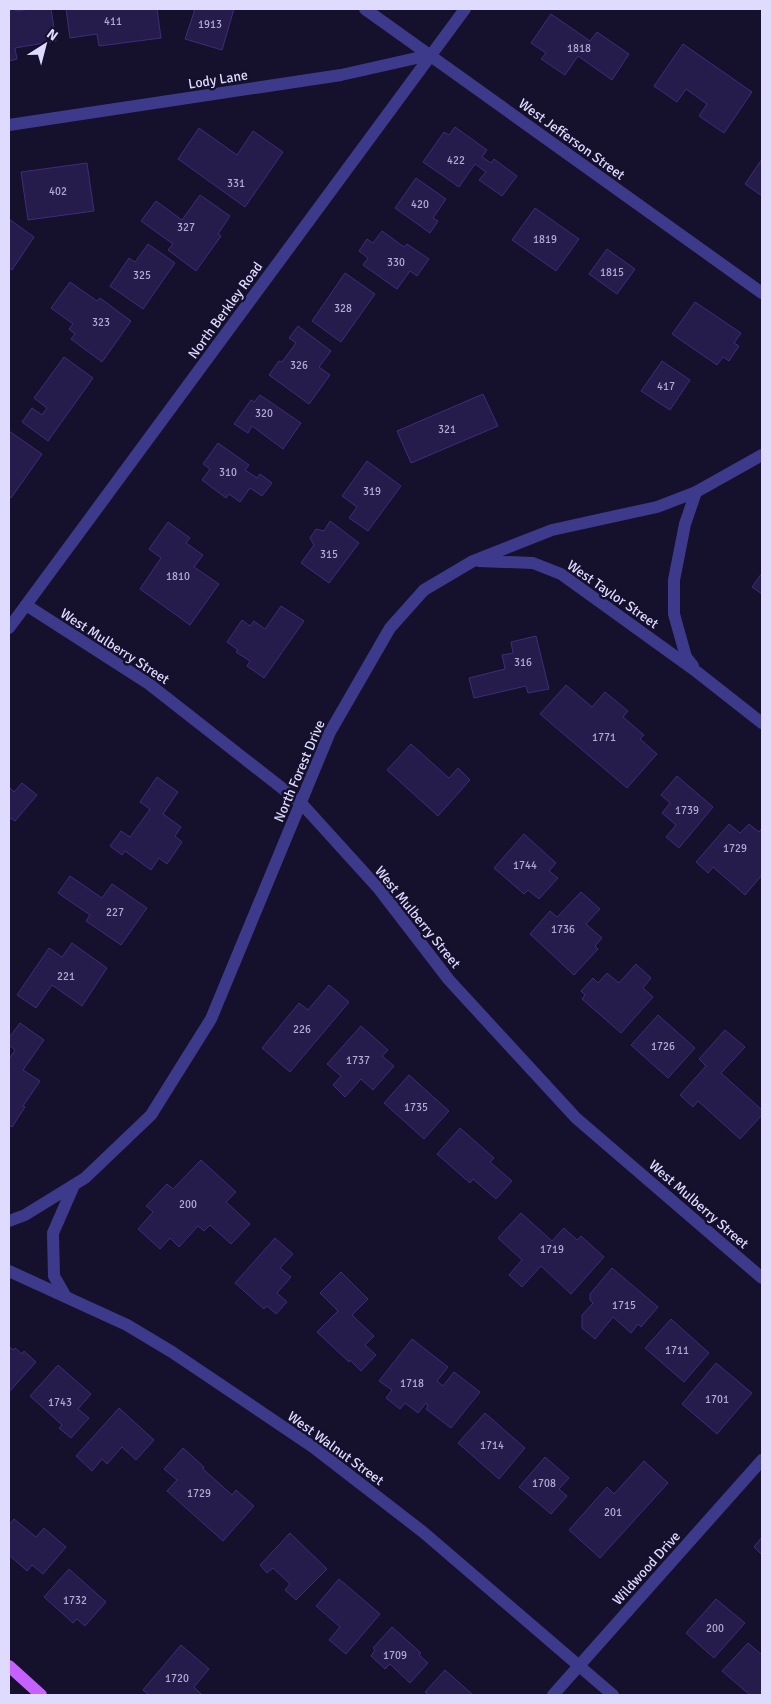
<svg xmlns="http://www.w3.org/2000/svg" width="771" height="1704" font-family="Signika,sans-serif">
<rect width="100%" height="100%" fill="#15102b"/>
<!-- building -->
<g fill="#261c4c" stroke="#3d2d79">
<polygon points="9,9 15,9 16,11 30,9 51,9 56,41 15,48 17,59 9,61"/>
<polygon points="66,9 157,9 161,38 99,46 97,34 70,38"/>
<polygon points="195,9 234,9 222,50 185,39"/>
<polygon points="551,14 590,41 597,32 629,54 612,80 578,56 565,75 541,59 546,53 531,43"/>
<polygon points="683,44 752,92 724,133 699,116 707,104 686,89 677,102 654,86"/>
<polygon points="455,127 487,150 482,157 491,163 494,159 517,176 502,196 479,180 486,172 475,164 459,187 423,162 444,132 449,135"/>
<polygon points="199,128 237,155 253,131 283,152 245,207 178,159"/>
<polygon points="762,159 762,196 745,184"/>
<polygon points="87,163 94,211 28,220 21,172"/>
<polygon points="416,178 446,199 433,218 438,221 430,233 395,208"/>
<polygon points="200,195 230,216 218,234 221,236 196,271 168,250 173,244 141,221 156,201 182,220"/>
<polygon points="535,208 579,239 556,271 512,240"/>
<polygon points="9,219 34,237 12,270 9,267"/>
<polygon points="382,231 404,247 407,244 429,259 417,276 410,271 397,289 363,265 368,258 359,251 367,239 373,243"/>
<polygon points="148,244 175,263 143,309 110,286 129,258 135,262"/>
<polygon points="607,249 635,269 617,294 589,274"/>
<polygon points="345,273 375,294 341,342 312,321"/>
<polygon points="70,282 97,301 100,298 131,321 102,362 71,339 75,334 69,329 73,324 51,308"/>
<polygon points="695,302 741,333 734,343 739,346 729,361 723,357 717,365 672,334"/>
<polygon points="298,326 331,351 319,367 330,375 309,404 269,375 279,361 282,362 296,343 289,338"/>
<polygon points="64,357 93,378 48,441 22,422 32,408 42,415 47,408 34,398"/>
<polygon points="662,361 690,380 670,410 641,391"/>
<polygon points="483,394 498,426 411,463 397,431"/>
<polygon points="260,395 301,423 283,449 252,426 248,433 234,424 251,400 254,402"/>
<polygon points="9,431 42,454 11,498 9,496"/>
<polygon points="218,443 249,465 245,470 257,478 260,474 272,483 262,496 250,488 240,502 229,494 226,498 202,480 210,469 203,464"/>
<polygon points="367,461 401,486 368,531 349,518 357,507 342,496"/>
<polygon points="330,521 359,543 329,583 301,563 314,545 310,538 316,529 324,531"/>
<polygon points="168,522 190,538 186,543 203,555 194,567 219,584 190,625 140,589 161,558 149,549"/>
<polygon points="762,573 762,594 752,587"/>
<polygon points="281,606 304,621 264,678 247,666 250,661 236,652 238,650 227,642 242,620 250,626 254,621 265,629"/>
<polygon points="536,636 549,689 528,693 526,686 474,698 469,678 505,669 502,655 513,653 511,642"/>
<polygon points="566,685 592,707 605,692 628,711 623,717 644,735 640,739 657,754 627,788 540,714"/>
<polygon points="411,744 449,778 458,768 470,780 438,816 387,770"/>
<polygon points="677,776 713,807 679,848 666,837 676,825 662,813 670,803 661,795"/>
<polygon points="157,777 178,792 163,814 181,827 175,836 182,842 167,864 159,858 151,870 125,851 122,855 110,846 121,831 130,837 150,809 140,802"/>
<polygon points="22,783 37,795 15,821 11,818 9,821 9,787 14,792"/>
<polygon points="729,824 740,833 749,824 759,832 762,828 762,875 745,895 713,867 708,873 696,862"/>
<polygon points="524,834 556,863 549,871 558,878 539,899 528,890 524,894 494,868"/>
<polygon points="70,876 102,898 112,884 147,908 121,945 86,921 90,915 58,893"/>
<polygon points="581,892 600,909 586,924 602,938 595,946 598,949 574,975 530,934 550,911 557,917"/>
<polygon points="72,943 107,968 82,1006 52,985 36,1008 17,995 49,948 62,957"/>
<polygon points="636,964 651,978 643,988 653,997 621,1033 582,999 585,995 581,991 593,978 598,983 607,973 619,983"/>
<polygon points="329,985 349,1002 290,1072 262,1048 299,1003 308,1010"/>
<polygon points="658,1015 695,1048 668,1078 631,1045"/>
<polygon points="20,1023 44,1040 23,1070 40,1081 23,1106 25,1107 12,1127 9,1125 9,1059 15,1050 9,1045 9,1038"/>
<polygon points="361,1026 388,1050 382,1056 394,1066 373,1090 361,1079 345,1097 333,1085 341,1076 327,1064"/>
<polygon points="725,1030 745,1047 721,1073 762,1110 762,1115 740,1139 698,1101 693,1107 680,1095 706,1066 699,1059"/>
<polygon points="409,1075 449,1111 424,1139 384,1103"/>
<polygon points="460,1128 494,1158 490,1162 512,1181 496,1199 473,1179 470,1183 437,1154"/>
<polygon points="201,1160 236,1192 226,1202 250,1224 231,1244 210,1225 204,1231 198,1226 179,1247 170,1238 160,1249 138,1229 153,1212 146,1206 167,1184 173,1189"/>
<polygon points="521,1213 552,1241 564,1228 577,1240 581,1236 604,1257 571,1294 541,1266 522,1287 509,1275 522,1260 498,1238"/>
<polygon points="275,1238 293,1254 280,1268 291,1277 277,1293 287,1302 276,1314 267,1306 264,1309 235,1283"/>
<polygon points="612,1268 658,1307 641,1327 638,1324 631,1333 613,1317 595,1339 582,1328 582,1315 593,1303 590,1300 590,1294"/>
<polygon points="341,1272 368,1299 352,1315 374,1336 365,1345 376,1355 361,1371 350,1360 349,1362 317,1332 338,1311 320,1293"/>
<polygon points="671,1319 709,1353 684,1382 645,1348"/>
<polygon points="412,1339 448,1367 437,1381 443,1386 454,1372 480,1392 451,1428 426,1409 428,1406 426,1403 418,1413 405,1403 400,1409 386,1398 392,1390 379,1381"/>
<polygon points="9,1346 13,1350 15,1348 22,1354 24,1351 36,1362 9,1392"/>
<polygon points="716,1363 752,1393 717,1434 682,1404"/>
<polygon points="58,1365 91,1394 78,1409 89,1418 71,1438 59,1428 62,1425 30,1396"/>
<polygon points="119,1408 154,1440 136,1460 122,1447 107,1464 102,1459 92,1471 76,1456"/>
<polygon points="485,1413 525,1448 499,1479 458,1443"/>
<polygon points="183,1448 204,1467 203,1469 232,1495 236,1490 254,1506 223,1541 167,1491 177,1480 164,1469"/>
<polygon points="545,1457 569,1478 559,1489 567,1496 551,1514 519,1487"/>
<polygon points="644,1461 668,1483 600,1558 569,1530 607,1487 614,1494"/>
<polygon points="14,1519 36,1537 44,1528 66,1547 43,1574 32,1565 27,1571 9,1555 9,1525"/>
<polygon points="290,1533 327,1569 296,1600 285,1590 290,1584 273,1568 267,1573 260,1565"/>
<polygon points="762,1537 762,1555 754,1547"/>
<polygon points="69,1569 106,1602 85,1626 77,1619 73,1623 44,1597"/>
<polygon points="339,1579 380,1614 346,1654 329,1640 340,1627 316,1606"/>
<polygon points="716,1599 745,1623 714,1658 686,1633"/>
<polygon points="392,1627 421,1653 419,1655 428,1663 410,1683 390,1664 385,1669 371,1656 375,1650 373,1648"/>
<polygon points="748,1643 762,1655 762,1695 750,1695 722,1671"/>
<polygon points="181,1645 209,1669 194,1687 201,1694 199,1695 149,1695 143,1690"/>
<polygon points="445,1670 473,1695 429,1695 425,1692"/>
</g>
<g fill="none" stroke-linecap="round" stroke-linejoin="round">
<!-- minor -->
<g stroke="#3e3a8b" stroke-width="12">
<polyline points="365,9 762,293"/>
<polyline points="9,125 341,75 430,55"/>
<polyline points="479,561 533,563 561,574 697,672 762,723"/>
<polyline points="26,605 149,684 301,803 379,889 449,980 576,1118 762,1278"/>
<polyline points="9,628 465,9"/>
<polyline points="693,666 686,657 674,614 674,580 685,524 696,492"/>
<polyline points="9,1221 25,1215 85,1178 151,1115 211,1019 330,732 390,628 424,590 473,561 552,530 657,507 696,492 762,455"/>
<polyline points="9,1271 127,1325 172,1352 313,1447 423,1532 613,1695"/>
<polyline points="66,1297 54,1276 53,1233 74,1185"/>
<polyline points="553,1695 762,1460"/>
</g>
<!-- major -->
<polyline stroke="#c561ff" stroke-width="12" points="9,1666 41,1695"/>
</g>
<g text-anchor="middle" stroke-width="5" stroke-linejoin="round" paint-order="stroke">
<!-- number labels -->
<g font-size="11" fill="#b1aad2">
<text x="113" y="25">411</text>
<text x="210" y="28">1913</text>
<text x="579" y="52">1818</text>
<text x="456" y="164">422</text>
<text x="236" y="187">331</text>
<text x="58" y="195">402</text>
<text x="420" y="208">420</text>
<text x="186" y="231">327</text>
<text x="545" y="243">1819</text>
<text x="396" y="266">330</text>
<text x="612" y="276">1815</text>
<text x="142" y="279">325</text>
<text x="343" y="312">328</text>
<text x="101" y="326">323</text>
<text x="299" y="369">326</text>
<text x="666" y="390">417</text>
<text x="264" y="417">320</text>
<text x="447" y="433">321</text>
<text x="228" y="476">310</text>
<text x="372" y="495">319</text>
<text x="329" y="558">315</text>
<text x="178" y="580">1810</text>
<text x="523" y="666">316</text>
<text x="604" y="741">1771</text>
<text x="687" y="814">1739</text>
<text x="735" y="852">1729</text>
<text x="525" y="869">1744</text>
<text x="115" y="916">227</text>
<text x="563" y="933">1736</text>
<text x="66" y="980">221</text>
<text x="302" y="1033">226</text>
<text x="663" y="1050">1726</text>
<text x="358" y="1064">1737</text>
<text x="416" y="1111">1735</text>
<text x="188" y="1208">200</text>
<text x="552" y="1253">1719</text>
<text x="624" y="1309">1715</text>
<text x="677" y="1354">1711</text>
<text x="412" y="1387">1718</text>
<text x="717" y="1403">1701</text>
<text x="60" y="1406">1743</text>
<text x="492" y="1449">1714</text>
<text x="544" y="1487">1708</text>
<text x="199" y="1497">1729</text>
<text x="613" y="1516">201</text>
<text x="75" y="1604">1732</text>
<text x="715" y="1632">200</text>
<text x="395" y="1659">1709</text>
<text x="177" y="1682">1720</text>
</g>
<!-- street labels -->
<g font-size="14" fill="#dfdaff" stroke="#15102b">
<text transform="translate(218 79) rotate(-9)" y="5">Lody Lane</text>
<text transform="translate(572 139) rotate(36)" y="5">West Jefferson Street</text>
<text transform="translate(225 310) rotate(-54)" y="5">North Berkley Road</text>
<text transform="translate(613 594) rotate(35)" y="5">West Taylor Street</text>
<text transform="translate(115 646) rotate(33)" y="5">West Mulberry Street</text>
<text transform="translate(299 771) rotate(-67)" y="5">North Forest Drive</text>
<text transform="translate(418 917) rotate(51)" y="5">West Mulberry Street</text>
<text transform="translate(699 1204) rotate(41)" y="5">West Mulberry Street</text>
<text transform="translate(336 1448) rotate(36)" y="5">West Walnut Street</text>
<text transform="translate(646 1568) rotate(-48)" y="5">Wildwood Drive</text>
</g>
</g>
<!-- border -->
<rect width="771" height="1704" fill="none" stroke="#dfdaff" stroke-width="20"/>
<!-- north arrow -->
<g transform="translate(45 45) rotate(36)" stroke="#15102b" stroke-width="4" paint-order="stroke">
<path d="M0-4L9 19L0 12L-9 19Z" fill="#dfdaff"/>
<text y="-8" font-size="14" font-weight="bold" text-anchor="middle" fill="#dfdaff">N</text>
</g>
</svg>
